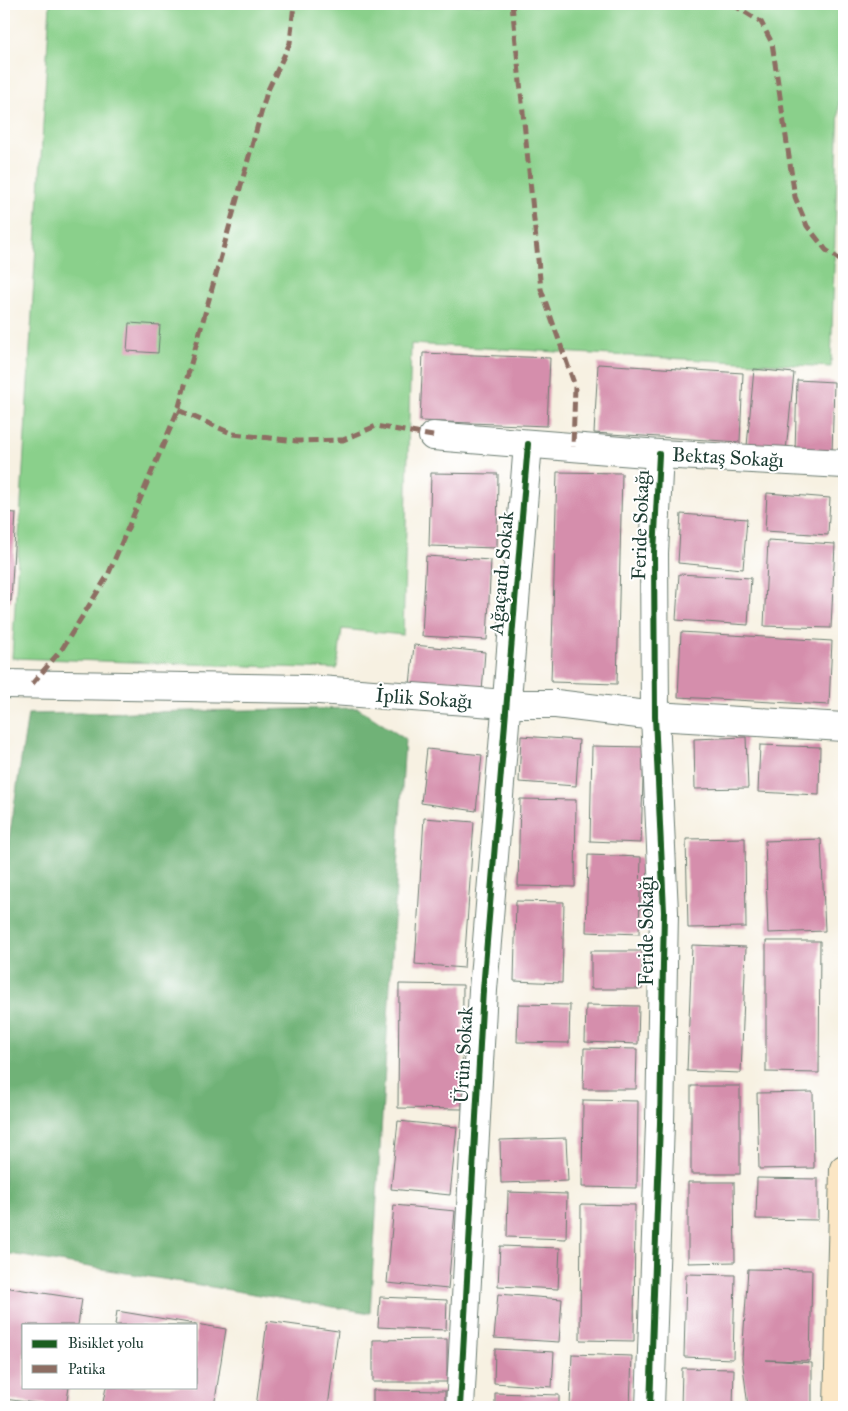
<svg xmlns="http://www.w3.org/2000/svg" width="848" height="1411" font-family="'IM FELL Great Primer',serif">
<rect width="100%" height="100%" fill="#fff"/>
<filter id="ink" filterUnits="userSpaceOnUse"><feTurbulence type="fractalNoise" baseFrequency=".02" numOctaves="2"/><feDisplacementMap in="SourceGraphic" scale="10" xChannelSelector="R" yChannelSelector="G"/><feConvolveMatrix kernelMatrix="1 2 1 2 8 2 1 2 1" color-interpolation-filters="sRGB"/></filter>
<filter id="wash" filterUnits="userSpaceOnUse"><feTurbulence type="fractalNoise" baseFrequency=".0096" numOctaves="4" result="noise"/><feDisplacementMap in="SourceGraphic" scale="20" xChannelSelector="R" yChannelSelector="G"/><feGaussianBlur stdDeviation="1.12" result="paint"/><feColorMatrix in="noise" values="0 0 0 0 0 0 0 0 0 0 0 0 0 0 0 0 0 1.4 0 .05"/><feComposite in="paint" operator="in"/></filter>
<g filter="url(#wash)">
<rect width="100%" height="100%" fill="#f7f1e2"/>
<!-- green -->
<polygon fill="#8ad08b" stroke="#548660" points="50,4 842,4 831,367 411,344 403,635 342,629 337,669 12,658"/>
<!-- forest -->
<polygon fill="#6fb277" stroke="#477856" points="358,708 405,739 370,1313 4,1253 4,872 28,714"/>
<g id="blocks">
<!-- building -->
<g fill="#d58eac">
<polygon points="129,323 160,325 158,353 127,351"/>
<polygon points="423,353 550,358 547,426 420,421"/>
<polygon points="598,364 743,373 740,442 594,433"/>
<polygon points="754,369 794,373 786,451 747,446"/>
<polygon points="797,380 834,382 832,454 795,452"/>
<polygon points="557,472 622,473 617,684 551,682"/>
<polygon points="431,473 498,474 497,548 429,546"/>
<polygon points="767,493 830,498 828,535 765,531"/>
<polygon points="4,512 16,513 11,601 4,601"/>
<polygon points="681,514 747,519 743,569 678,563"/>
<polygon points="768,540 835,544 831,628 764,626"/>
<polygon points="426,556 491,560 487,640 422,636"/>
<polygon points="679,574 751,578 748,625 676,620"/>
<polygon points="681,632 832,641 829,705 678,697"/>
<polygon points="414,645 485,652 482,692 410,685"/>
<polygon points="521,736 579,740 576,786 519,782"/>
<polygon points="746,737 748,788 695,789 694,739"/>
<polygon points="760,745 820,747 819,795 758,792"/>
<polygon points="592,746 644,747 641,843 590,841"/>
<polygon points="427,749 482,755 476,811 421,803"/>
<polygon points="520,799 576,800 575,887 518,886"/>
<polygon points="424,818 474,822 464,968 415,964"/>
<polygon points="745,838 746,927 688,928 686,839"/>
<polygon points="821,839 825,931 768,933 765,841"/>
<polygon points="588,855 641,857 639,934 586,932"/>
<polygon points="516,901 564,902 562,983 514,981"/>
<polygon points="766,941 820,941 819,1073 766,1072"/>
<polygon points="692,945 746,947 741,1073 687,1071"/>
<rect x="591" y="951" width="51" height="38"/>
<polygon points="399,984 463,985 462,1109 398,1108"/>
<polygon points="518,1004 570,1005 569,1043 517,1042"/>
<polygon points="586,1005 639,1006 638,1044 585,1042"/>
<polygon points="584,1048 637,1049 636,1089 583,1089"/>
<rect x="691" y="1086" width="49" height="88"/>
<polygon points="813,1092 814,1168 759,1169 757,1093"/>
<polygon points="583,1100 638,1101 637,1188 582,1187"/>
<polygon points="398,1121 457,1127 450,1195 391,1189"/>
<polygon points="566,1138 568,1181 501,1183 500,1140"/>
<polygon points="757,1178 818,1179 818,1220 756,1219"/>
<polygon points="688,1182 734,1182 735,1262 688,1263"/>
<polygon points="508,1192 567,1194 566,1239 507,1237"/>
<polygon points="581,1204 635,1205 634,1341 580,1340"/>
<polygon points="394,1205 455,1211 448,1289 387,1283"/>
<polygon points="500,1246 560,1248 558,1289 498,1286"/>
<polygon points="748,1269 812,1270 810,1361 766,1360 812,1363 812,1407 748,1407 742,1358"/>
<polygon points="686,1274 735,1275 733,1359 684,1357"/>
<polygon points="4,1287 82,1299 78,1325 24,1325 24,1387 69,1387 66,1407 4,1399"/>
<polygon points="498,1294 562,1299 559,1342 494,1338"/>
<polygon points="380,1297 447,1300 446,1330 378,1327"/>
<polygon points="117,1311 195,1324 195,1325 115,1325"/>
<polygon points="267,1321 338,1331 328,1407 256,1407"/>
<polygon points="196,1324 226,1329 214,1407 102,1407 106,1387 196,1387"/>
<polygon points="447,1339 447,1382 373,1382 373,1340"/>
<polygon points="495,1349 554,1352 552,1387 494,1383"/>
<polygon points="572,1354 632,1356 630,1407 570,1407"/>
<polygon points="682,1368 734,1369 733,1407 681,1407"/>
<polygon points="373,1390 445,1391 445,1407 373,1407"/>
<polygon points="495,1393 559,1395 559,1407 495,1407"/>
</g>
</g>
</g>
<g filter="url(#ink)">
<use href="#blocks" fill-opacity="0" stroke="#6b7c71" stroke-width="1"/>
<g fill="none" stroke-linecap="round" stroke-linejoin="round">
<!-- street casing -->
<g stroke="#6b7c71" stroke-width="30">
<g id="street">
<polyline points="433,436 659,454 844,464"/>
<polyline points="4,684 306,689 506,704 556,704 655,716 844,727"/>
<polyline points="460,1407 483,990 528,444"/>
<polyline points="650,1407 660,1123 664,912 655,716 654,553 659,454"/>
</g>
</g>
<!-- secondary casing -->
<g stroke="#6b7c71" stroke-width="30">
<polyline id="secondary" points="838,1407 844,1169"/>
</g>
<!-- street -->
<use href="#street" stroke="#fff" stroke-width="28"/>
<!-- secondary -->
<use href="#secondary" stroke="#fbe6c4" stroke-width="28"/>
<!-- quiet -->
<g stroke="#8d6e63" stroke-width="5" stroke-dasharray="10 5" stroke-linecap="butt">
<polyline points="512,4 541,289 575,386 573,447"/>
<polyline points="732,4 761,22 772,43 795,197 807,226 826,250 844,263"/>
<polyline points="178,410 233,434 297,441 343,440 376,426 433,436"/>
<polyline points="32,684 62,649 108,575 178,410 267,92 290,43 294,4"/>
</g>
<!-- cycleway casing -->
<g stroke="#fff" stroke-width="9">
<g id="cycleway">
<polyline points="460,1407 483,990 528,444"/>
<polyline points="650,1407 660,1123 664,912 655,716 654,553 659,454"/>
</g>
</g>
<!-- cycleway -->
<use href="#cycleway" stroke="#1b5e20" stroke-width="6"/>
</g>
</g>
<g text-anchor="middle" stroke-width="4" stroke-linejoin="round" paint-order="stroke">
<!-- street labels -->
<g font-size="20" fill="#1f3d34" stroke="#fff">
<text transform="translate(728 457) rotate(3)" y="7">Bektaş Sokağı</text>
<text transform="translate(640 525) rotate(-88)" y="7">Feride Sokağı</text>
<text transform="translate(501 573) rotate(-85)" y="7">Ağaçardı Sokak</text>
<text transform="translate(424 698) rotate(4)" y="7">İplik Sokağı</text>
<text transform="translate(646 931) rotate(-90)" y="7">Feride Sokağı</text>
<text transform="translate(463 1055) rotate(-87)" y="7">Ürün Sokak</text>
</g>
</g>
<!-- margin -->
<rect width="848" height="1411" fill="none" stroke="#fff" stroke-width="20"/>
<!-- legend -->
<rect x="22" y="1324" width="175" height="65" fill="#ffffff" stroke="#a5b1ae"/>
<rect x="32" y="1340" width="25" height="8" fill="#1b5e20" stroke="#a5b1ae"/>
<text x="68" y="1348" font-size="15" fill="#1f3d34">Bisiklet yolu</text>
<rect x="32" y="1365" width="25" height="8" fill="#8d6e63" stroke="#a5b1ae"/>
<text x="68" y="1374" font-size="15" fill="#1f3d34">Patika</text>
</svg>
